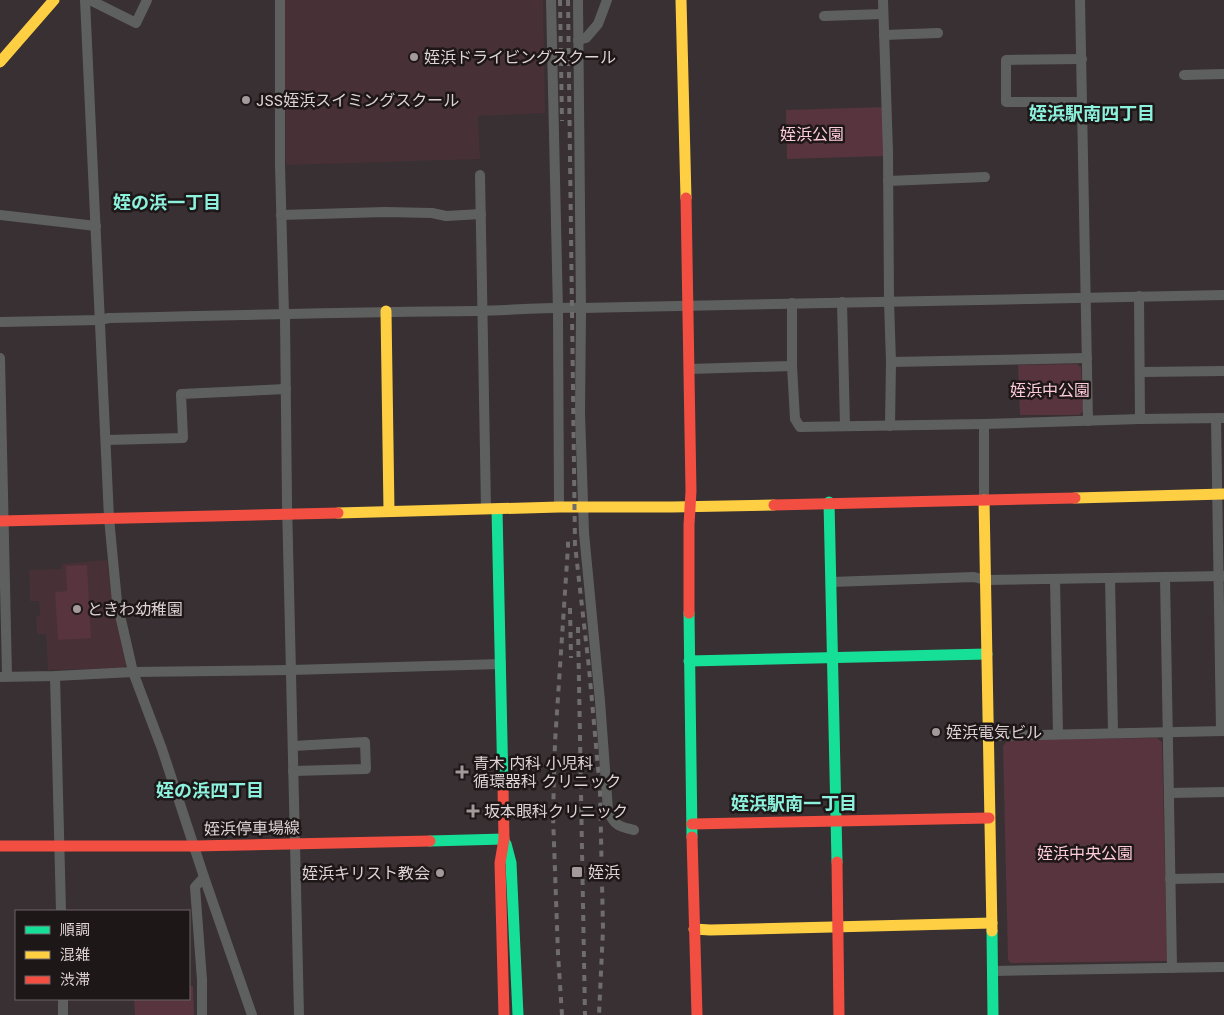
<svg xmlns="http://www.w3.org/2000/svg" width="1224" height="1015" font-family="Poppins,'Noto Sans JP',sans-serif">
<rect width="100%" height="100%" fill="#383032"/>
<!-- built -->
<g fill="#473136">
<polygon points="284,0 543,0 545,113 478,116 480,159 286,165"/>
<polygon points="107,560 112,600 126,664 124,668 48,670 46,634 37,634 36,616 40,616 39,601 30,601 29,570 62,569 62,564"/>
</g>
<!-- green -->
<g fill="#57343e">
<polygon points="886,107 887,156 787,159 786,110"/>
<polygon points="1077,364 1081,367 1083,411 1079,415 1020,415 1018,365"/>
<polygon points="87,565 91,638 58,640 55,592 67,591 66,566"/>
<polygon points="1157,738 1162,742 1167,961 1011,963 1008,960 1003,746 1007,741 1052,739"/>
<polygon points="189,986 193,986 194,1015 135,1015 134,999 189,999"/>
</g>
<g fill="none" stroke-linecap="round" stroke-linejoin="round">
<!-- street -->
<g stroke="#5e605f" stroke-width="10">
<polyline points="85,0 109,518 117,602 133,672 162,749 204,877 252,1015"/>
<polyline points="90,0 136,23 147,0"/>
<polyline points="280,0 280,165 284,314 285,319 287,503 299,1015"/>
<polyline points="551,0 558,312 559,507"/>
<path d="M578,0L581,313L580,413L584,533L600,701L608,810C613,825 620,827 634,830"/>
<polyline points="883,0 888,152 889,301 891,362 890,426"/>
<polyline points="1080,0 1088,421"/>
<polyline points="824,16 883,14"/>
<polyline points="884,35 938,33"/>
<polyline points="578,40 586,38 598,24 607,0"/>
<polyline points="1082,59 1006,60 1006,102 1082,102"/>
<polyline points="1184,75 1224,74"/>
<polyline points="480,175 486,509"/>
<polyline points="888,181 985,177"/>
<polyline points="0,215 96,226"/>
<polyline points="281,215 385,212 432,213 446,216 481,214"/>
<polyline points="1139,296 1140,419"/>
<polyline points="842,302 845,426"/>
<polyline points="792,303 792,366 795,419 800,427 984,424 1140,419 1224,418"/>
<path d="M0,322L100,320L109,318C232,315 355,312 478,311C513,310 547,307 581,308L1224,295"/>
<polyline points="0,358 7,676"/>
<polyline points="891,362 1087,358"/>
<polyline points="689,369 792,366"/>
<polyline points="1141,372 1224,371"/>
<polyline points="1216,419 1221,731"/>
<polyline points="984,424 984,500"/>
<polyline points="106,440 183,438 181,394 286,389"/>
<polyline points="1165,577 1172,968"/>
<polyline points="1110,578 1113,733"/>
<polyline points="1055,579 1058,734"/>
<polyline points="831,582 974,577 985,580 1224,576"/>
<polyline points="55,676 61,911"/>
<polyline points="0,677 55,676 133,672 291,670 501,664"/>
<polyline points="989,736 1224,731"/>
<polyline points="293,746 365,742 366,769 293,771"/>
<polyline points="1169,793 1224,792"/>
<polyline points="1170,879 1224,878"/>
<polyline points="992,971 1224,967"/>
<polyline points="63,999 63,1015"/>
<polyline points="202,1015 202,980 195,887 204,877"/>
</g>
<!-- fast -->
<g stroke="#16e098" stroke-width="11">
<polyline points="829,502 837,862"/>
<polyline points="497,509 503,787"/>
<polyline points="689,613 692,837"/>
<polyline points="689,661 987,654"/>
<polyline points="430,841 504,839"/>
<polyline points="506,844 511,863 518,1015"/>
<polyline points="992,931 993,1015"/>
</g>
<!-- slow -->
<g stroke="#ffcf43" stroke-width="11">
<polyline points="681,0 686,198"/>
<polyline points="0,62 54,0"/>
<polyline points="386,311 389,511"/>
<polyline points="1075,498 1224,494"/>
<polyline points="984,500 992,931"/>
<polyline points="338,513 559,507 672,507 774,505"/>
<polyline points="694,929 710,930 992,923"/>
</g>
<!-- jam -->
<g stroke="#f24e42" stroke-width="11">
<polyline points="686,198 691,491 689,525 689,613"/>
<polyline points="774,505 1075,498"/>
<polyline points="0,521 338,513"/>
<polyline points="503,787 504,839 500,863 504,1015"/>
<polyline points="692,824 989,818"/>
<polyline points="692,837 697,1015"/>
<polyline points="0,846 194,846 430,841"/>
<polyline points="837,862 839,1015"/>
</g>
<!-- rail -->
<g stroke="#6f6c6e" stroke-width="4" stroke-dasharray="6 6" stroke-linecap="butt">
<polyline points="560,0 562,121"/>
<polyline points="568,0 575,545 589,668 600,790 603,929 599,1015"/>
<polyline points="570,608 571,658"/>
<polyline points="578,627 585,1015"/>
<polyline points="562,1015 558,954 553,816 555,742 568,547 568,536"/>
</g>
</g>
<!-- markers -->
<g fill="#a49a9c" stroke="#1e1718" stroke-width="2">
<circle cx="414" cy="57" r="5"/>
<circle cx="246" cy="100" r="5"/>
<circle cx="77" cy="609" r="5"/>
<circle cx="936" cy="732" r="5"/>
<path d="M459.5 764.5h5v5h5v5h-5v5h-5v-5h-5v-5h5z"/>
<path d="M470.5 803.5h5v5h5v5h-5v5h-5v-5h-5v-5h5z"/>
<rect x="571" y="866" width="12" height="12" rx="2.5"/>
<circle cx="440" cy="873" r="5"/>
</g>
<g text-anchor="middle" stroke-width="5" stroke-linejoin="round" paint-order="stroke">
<!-- poi labels -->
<g font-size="16" fill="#ded3d5" stroke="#1e1718" text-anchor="start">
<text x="424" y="63">姪浜ドライビングスクール</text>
<text x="256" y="106">JSS姪浜スイミングスクール</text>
<text x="87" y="615">ときわ幼稚園</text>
<text x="946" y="738">姪浜電気ビル</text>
<text x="473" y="769">青木 内科 小児科<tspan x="473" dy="18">循環器科 クリニック</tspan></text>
<text x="484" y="817">坂本眼科クリニック</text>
<text x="588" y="878">姪浜</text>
<text x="430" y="879" text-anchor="end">姪浜キリスト教会</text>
</g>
<!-- park labels -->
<g font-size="16" fill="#feccd8" stroke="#1e1718">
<text x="812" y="140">姪浜公園</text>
<text x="1050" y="396">姪浜中公園</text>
<text x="1085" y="859">姪浜中央公園</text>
</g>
<!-- street labels -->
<g font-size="16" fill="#ded3d5" stroke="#1e1718">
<text transform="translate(252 828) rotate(-1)" y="6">姪浜停車場線</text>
</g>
<!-- neighbourhood labels -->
<g font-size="18" font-weight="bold" fill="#8cf1dd" stroke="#1e1718">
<text x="1092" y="120">姪浜駅南四丁目</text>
<text x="167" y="209">姪の浜一丁目</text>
<text x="210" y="797">姪の浜四丁目</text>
<text x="794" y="810">姪浜駅南一丁目</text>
</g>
</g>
<!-- legend -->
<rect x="15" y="910" width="175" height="90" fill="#1e1718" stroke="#6b6264"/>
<rect x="25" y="926" width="25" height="8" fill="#16e098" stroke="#6b6264"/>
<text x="60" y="935" font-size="15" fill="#ded3d5">順調</text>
<rect x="25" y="951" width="25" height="8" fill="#ffcf43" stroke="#6b6264"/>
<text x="60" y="960" font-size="15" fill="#ded3d5">混雑</text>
<rect x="25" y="976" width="25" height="8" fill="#f24e42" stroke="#6b6264"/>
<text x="60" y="985" font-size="15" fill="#ded3d5">渋滞</text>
</svg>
